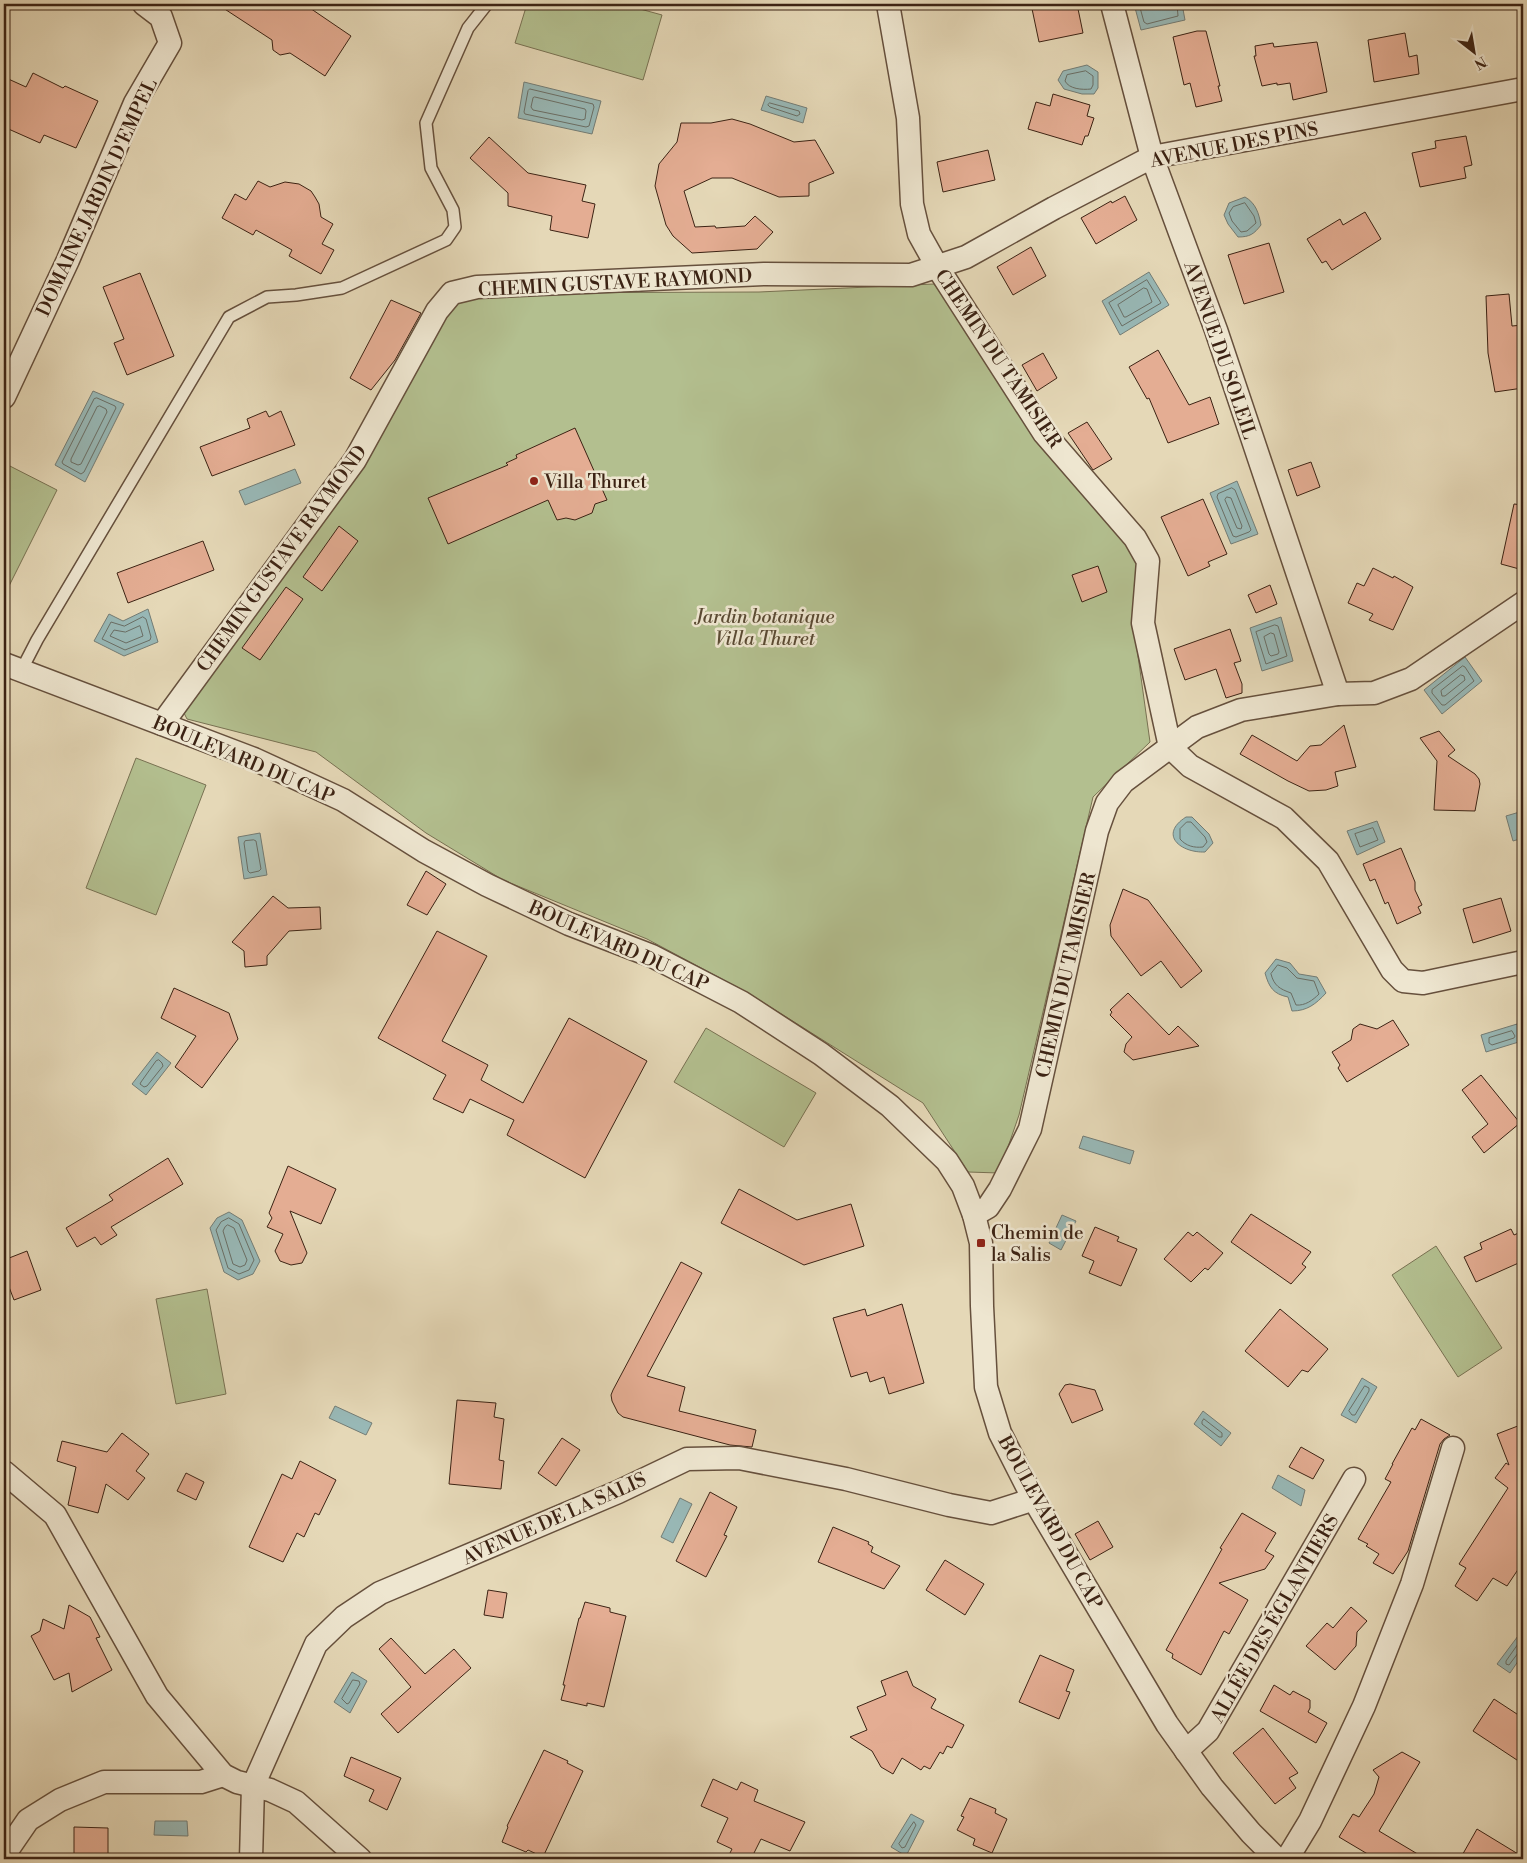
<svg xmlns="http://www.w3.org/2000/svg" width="1527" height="1863" font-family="'Libre Bodoni',serif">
<rect width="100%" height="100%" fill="#e5d8b7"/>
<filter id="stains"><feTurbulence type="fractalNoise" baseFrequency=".004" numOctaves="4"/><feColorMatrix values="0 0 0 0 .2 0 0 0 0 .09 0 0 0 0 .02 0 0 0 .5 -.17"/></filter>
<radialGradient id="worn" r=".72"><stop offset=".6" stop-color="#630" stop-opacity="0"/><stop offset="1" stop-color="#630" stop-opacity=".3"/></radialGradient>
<!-- green -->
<g fill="#b3bf8f" stroke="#787152">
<polygon points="527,4 622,4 662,15 643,80 515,43"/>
<polygon points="934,284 1012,391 1140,561 1133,620 1150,742 1093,797 1019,1115 999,1173 968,1172 923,1103 748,993 647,939 503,880 426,833 316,752 187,719 184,713 454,304 482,293 759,292"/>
<polygon points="4,463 57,490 4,596"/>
<polygon points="136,758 206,785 156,915 86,888"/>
<polygon points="706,1028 816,1093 784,1147 674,1082"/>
<polygon points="1436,1246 1502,1348 1458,1377 1392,1275"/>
<polygon points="207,1289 226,1394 176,1404 156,1299"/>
</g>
<!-- water -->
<g fill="#98b8b6" stroke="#737c75">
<polygon points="1134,4 1182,4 1185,20 1141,30"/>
<polygon points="1087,65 1098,72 1098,88 1094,94 1082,94 1064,89 1058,80 1063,71"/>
<polygon points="524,82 601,101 592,134 518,118"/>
<polygon points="766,96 807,108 803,123 761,110"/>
<path d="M1245,197C1256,203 1259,214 1261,225C1254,234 1250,237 1238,237L1228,224L1224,215L1229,203Z"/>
<polygon points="1149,272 1169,305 1120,335 1102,301"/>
<polygon points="93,391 124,404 85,482 55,465"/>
<polygon points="295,469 301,483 245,505 239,491"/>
<polygon points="1237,481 1258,534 1231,544 1210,493"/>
<polygon points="148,609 158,642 124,656 94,641 109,614 123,621"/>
<polygon points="1281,617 1293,661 1262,671 1250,628"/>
<polygon points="1465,657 1482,681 1442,714 1424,690"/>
<polygon points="1523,811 1523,838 1513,841 1506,816"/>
<path d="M1186,817H1192L1209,834L1213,843L1205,852C1181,853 1158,835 1186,817Z"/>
<polygon points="1377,821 1385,842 1357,855 1347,831"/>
<polygon points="260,833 267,875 244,879 238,837"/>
<path d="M1276,959L1290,963L1299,974L1317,977L1326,993C1316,1004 1307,1011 1292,1011L1288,997C1273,994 1269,987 1265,973Z"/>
<polygon points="1517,1024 1522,1041 1486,1052 1481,1035"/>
<polygon points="157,1052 171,1063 146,1095 132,1084"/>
<polygon points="1083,1136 1134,1151 1130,1164 1079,1148"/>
<polygon points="229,1212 242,1220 260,1261 253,1274 238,1280 224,1272 210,1228 217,1218"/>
<polygon points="1062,1215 1076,1221 1061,1250 1049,1243"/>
<polygon points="1362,1378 1377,1387 1356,1423 1341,1415"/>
<polygon points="335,1406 372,1423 366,1435 329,1418"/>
<polygon points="1203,1411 1231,1433 1221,1446 1194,1424"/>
<polygon points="1278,1475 1305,1490 1301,1506 1272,1488"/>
<polygon points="680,1498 692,1504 673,1543 661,1537"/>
<polygon points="1518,1636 1523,1640 1523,1654 1510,1673 1497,1664"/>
<polygon points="352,1672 367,1681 350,1713 334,1702"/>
<polygon points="911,1814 924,1821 906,1856 891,1847"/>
<polygon points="155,1821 187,1821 188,1836 154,1835"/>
</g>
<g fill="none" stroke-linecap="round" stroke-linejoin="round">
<!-- shore -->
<g stroke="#6a6e65" stroke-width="1">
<polyline points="1139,4 1144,22 1147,24 1178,16 1177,4"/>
<path d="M1086,71L1093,76V85L1091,89C1082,90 1069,89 1065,81L1067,75Z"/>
<polygon points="530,89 593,104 594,107 589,126 586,127 525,114 524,112 528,91"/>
<polygon points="535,97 585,109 586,111 585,119 582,120 533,110 531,107 533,98"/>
<polygon points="770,103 799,111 800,114 797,116 770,107 768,105"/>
<polygon points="1245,203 1254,216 1256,223 1247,231 1241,232 1232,221 1229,213 1233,207"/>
<polygon points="1147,280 1161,303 1122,326 1109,303"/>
<polygon points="1144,288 1147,289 1152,302 1126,317 1124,317 1118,305"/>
<polygon points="97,398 115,406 116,408 84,472 81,474 63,464 62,462 94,399"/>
<polygon points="100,406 106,409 107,412 81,464 78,465 71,462 71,459 97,407"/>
<polygon points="1232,488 1235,490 1251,530 1249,532 1236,537 1233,536 1217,497 1218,494"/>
<polygon points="1227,497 1231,498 1242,526 1241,529 1237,528 1225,500"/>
<polygon points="143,617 146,619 151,637 150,640 125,650 102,639 111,622 124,626"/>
<polygon points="1275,625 1278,626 1287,656 1266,664 1256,632"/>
<polygon points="140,626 143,636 126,643 110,636 114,630 125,632"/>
<polygon points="1271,633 1274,634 1279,652 1278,654 1271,656 1269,654 1264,637"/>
<polygon points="1463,666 1465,667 1474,681 1445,705 1442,705 1432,693 1432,690"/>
<polygon points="1461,675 1464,676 1465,680 1445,696 1442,696 1441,691"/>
<path d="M1187,822H1191L1205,837L1207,842L1203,847C1194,848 1186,846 1180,839V829Z"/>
<polygon points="1373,828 1378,840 1360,847 1355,834"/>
<polygon points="254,840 256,841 261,869 259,871 250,873 248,871 244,843 245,841"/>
<path d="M1278,965L1287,968L1297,978L1314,981L1319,994C1313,1000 1305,1006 1296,1005L1291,993C1280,989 1274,986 1271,974Z"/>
<polygon points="1512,1031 1515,1036 1514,1038 1492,1045 1489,1043 1489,1038"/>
<polygon points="159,1060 162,1063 163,1066 147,1086 144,1087 140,1084 141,1082 156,1061"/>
<polygon points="229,1218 239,1224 254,1260 249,1270 239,1274 228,1268 216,1230 221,1222"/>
<polygon points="228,1225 234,1228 247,1260 245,1265 240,1267 233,1264 223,1231 225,1227"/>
<polygon points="1365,1386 1369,1388 1369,1391 1355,1415 1352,1415 1349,1411"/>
<polygon points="1204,1419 1222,1433 1222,1437 1219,1437 1202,1424 1202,1422"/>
<polyline points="1523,1643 1518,1644 1506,1661 1506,1664 1509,1665 1518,1653 1523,1652"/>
<polygon points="353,1680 359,1681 360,1684 349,1703 347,1704 342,1699"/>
<polygon points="914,1822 916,1825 905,1847 902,1848 899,1844"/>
</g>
</g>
<!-- building -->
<g fill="#e4ad93" stroke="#3c2314">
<polygon points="217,4 304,4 351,36 325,76 290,53 280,55 273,50 272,40"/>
<polygon points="1031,4 1077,4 1083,33 1039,42"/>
<polygon points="1197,31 1206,31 1220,86 1218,86 1222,101 1196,107 1190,83 1184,85 1173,37"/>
<polygon points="1405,33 1409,57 1417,55 1419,74 1374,82 1368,40"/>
<polygon points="1317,42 1327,92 1293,100 1290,83 1277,85 1277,83 1262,86 1254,56 1256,56 1255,46 1273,43 1274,47"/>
<polygon points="33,73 63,88 65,86 98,101 76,148 44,135 40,143 4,127 4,77 26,87"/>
<polygon points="1053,94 1090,105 1087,116 1094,118 1088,136 1085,136 1082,145 1028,129 1036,102 1050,106"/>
<polygon points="732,119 750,124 794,142 815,140 834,173 809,183 809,196 779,197 732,178 712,178 684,191 695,227 715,226 716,228 745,226 755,216 773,232 757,249 692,253 673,236 666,225 655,186 659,164 677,142 681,123 711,123"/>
<polygon points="1466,136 1472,165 1464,167 1466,178 1420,187 1412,153 1436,148 1435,141"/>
<polygon points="489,137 528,173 586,185 582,201 595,204 588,238 550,230 552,216 508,206 508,193 470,158"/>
<polygon points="988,150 995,180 943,192 937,162"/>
<polygon points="258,181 270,187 285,182 299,184 311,191 315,197 319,204 321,217 333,224 322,244 334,250 321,274 289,256 292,250 256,230 253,235 222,218 235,194 246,200"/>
<polygon points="1125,196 1137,220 1096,244 1081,218 1111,201 1112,203"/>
<polygon points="1365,212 1381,239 1332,270 1326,261 1322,263 1307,239 1340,219 1343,225"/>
<polygon points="1269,243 1284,292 1244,304 1228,255"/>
<polygon points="1031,247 1046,276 1013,295 997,267"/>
<polygon points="140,273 174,356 127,375 114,343 124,339 103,287"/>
<polygon points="1509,294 1512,326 1523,325 1523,388 1495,392 1488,353 1486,296"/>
<polygon points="391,300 421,313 395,360 371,390 350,378"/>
<polygon points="1158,350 1189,405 1210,397 1219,424 1168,443 1149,398 1147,399 1129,367"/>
<polygon points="1043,353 1057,378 1037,391 1022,365"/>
<polygon points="266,411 269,417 281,411 295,445 212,476 200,447 250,428 247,419"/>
<polygon points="1087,422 1112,459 1093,470 1068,433"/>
<polygon points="575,428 607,500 595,504 592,513 575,520 566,518 557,520 548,500 448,544 428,498 508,465 506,463 517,458 516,455"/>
<polygon points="1311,462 1320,487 1297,496 1288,470"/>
<polygon points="1203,499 1227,554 1208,562 1210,566 1188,576 1161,517"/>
<polygon points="1514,504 1523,505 1523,570 1501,564"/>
<polygon points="339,526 358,541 322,591 303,577"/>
<polygon points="203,541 214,570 128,603 117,573"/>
<polygon points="1098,566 1107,592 1082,602 1072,575"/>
<polygon points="1373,568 1393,578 1394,576 1413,587 1393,630 1369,620 1373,614 1348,603 1357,583 1364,586"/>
<polygon points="1270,585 1277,604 1256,613 1248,595"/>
<polygon points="286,587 303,599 260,660 242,648"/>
<polygon points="1230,629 1241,661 1234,663 1242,684 1242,693 1226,698 1216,669 1185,680 1174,649"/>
<polygon points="1344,725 1356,767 1335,772 1338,786 1326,790 1309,791 1288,781 1240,754 1252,735 1297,761 1310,746 1321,745"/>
<polygon points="1439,731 1455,750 1448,756 1475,774 1479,779 1480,784 1475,811 1434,810 1437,761 1420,738"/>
<polygon points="1401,848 1415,882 1415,890 1422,905 1418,907 1421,913 1397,924 1388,902 1385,904 1375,879 1370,881 1363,864"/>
<polygon points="426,871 446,884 427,915 407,905"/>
<polygon points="1123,889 1148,900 1202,971 1181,988 1161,961 1141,976 1111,936 1110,925"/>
<polygon points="273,896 288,908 320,907 321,929 289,931 267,956 267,965 245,967 244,951 232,942"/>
<polygon points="1501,898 1511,931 1473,943 1463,909"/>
<polygon points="437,931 487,956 442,1041 488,1065 481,1080 523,1103 569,1018 647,1061 585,1178 507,1135 514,1120 470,1099 463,1113 433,1099 446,1075 378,1038"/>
<polygon points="174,988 229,1013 238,1039 202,1088 175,1067 196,1036 161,1018"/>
<polygon points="1128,993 1169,1035 1178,1026 1199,1046 1133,1060 1124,1052 1126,1044 1132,1037 1110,1015 1112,1012 1110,1010"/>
<polygon points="1393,1020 1409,1045 1347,1082 1338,1068 1340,1065 1332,1052 1351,1040 1353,1029 1360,1024 1377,1029"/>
<polygon points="1481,1075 1520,1123 1484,1153 1472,1137 1488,1124 1462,1090"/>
<polygon points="168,1158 183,1184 111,1227 117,1235 101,1245 95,1237 77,1247 66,1228 113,1200 109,1195"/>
<polygon points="288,1166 336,1189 321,1224 290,1211 307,1253 302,1263 291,1265 280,1261 275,1251 283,1234 267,1227 272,1218 269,1213"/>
<polygon points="739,1189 797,1220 851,1204 864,1246 804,1265 721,1223"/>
<polygon points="1251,1214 1311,1252 1302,1264 1306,1267 1291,1284 1231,1242"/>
<polygon points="1095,1227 1119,1237 1117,1241 1137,1249 1121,1286 1089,1273 1094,1261 1082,1256"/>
<polygon points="1511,1229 1514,1235 1523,1231 1523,1261 1476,1282 1464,1257 1482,1249 1480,1243"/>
<polygon points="1188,1232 1193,1236 1197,1232 1223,1253 1208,1270 1205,1268 1191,1282 1164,1259"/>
<polygon points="27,1251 41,1290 14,1300 4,1274 4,1260"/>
<polygon points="681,1262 702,1273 647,1376 685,1387 679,1411 756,1430 752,1447 730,1445 623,1417 618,1413 612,1401 611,1395 613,1390"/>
<polygon points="902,1304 924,1383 889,1394 884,1377 870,1382 867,1372 851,1377 833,1318 865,1309 867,1316"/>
<polygon points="1280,1309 1328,1349 1308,1372 1302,1370 1288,1387 1245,1351"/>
<polygon points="1070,1384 1095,1390 1103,1410 1072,1423 1059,1394 1065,1385"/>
<polygon points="457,1400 496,1403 494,1417 504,1419 499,1460 504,1461 501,1489 449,1484"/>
<polygon points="1421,1419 1450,1435 1444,1439 1440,1444 1408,1551 1393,1574 1373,1563 1379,1554 1366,1546 1368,1544 1358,1539 1391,1482 1385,1479 1393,1464 1392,1464 1412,1428 1415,1430"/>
<polygon points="1523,1424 1523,1562 1507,1586 1493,1578 1477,1601 1455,1586 1466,1568 1459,1564 1508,1488 1495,1478 1506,1463 1509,1465 1497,1434"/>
<polygon points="122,1433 149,1454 136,1471 145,1478 128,1500 106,1484 98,1513 68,1505 76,1467 57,1461 62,1441 107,1452"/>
<polygon points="562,1438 580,1450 556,1486 538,1473"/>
<polygon points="1301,1447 1324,1460 1313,1479 1289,1467"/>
<polygon points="300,1461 336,1480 319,1515 315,1513 304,1537 297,1533 283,1562 249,1547 282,1474 292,1479"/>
<polygon points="186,1473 204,1482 196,1500 177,1491"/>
<polygon points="710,1492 737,1507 724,1535 727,1536 706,1577 676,1561"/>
<polygon points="1242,1513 1276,1533 1265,1551 1274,1556 1265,1569 1219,1583 1248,1600 1229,1634 1224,1631 1201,1675 1172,1658 1173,1654 1166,1650 1222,1549 1220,1548"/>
<polygon points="1098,1521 1113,1547 1090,1560 1075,1534"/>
<polygon points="833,1527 869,1542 868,1544 873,1547 871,1552 900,1566 884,1589 818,1562"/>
<polygon points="945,1560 984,1584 965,1615 926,1590"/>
<polygon points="488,1590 507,1593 503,1618 484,1615"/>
<polygon points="585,1602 610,1608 610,1612 626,1616 604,1707 587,1703 587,1706 561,1700 565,1685 563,1685 579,1618 580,1618"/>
<polygon points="69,1605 90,1617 100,1637 96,1638 112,1670 72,1692 69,1673 54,1680 31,1636 40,1631 43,1619 64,1629"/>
<polygon points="1351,1607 1367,1621 1357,1632 1356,1646 1335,1670 1306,1646 1327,1623 1333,1628"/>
<polygon points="391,1638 425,1674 454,1649 471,1668 398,1733 381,1714 411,1687 379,1649"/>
<polygon points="1040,1655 1074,1670 1066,1691 1070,1692 1059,1719 1019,1702"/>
<polygon points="907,1671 913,1686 936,1699 931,1708 964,1725 952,1748 947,1746 943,1754 940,1752 930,1769 924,1766 921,1770 902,1758 893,1774 881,1767 872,1751 850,1737 867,1730 857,1707 886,1695 881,1681"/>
<polygon points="1274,1685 1290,1695 1293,1691 1310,1700 1310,1708 1308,1712 1327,1723 1316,1743 1260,1711"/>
<polygon points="1494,1699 1523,1718 1523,1764 1473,1731"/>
<polygon points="1263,1728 1298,1773 1289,1778 1296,1788 1275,1804 1233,1753"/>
<polygon points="544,1750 568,1761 567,1763 583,1771 543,1857 528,1850 526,1852 502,1842 508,1827 507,1826"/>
<polygon points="1402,1752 1420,1762 1379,1831 1426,1859 1376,1859 1339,1837 1353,1814 1359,1817 1374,1794 1379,1777 1373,1770"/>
<polygon points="351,1757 401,1778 387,1810 369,1801 374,1790 344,1776"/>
<polygon points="713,1779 737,1790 741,1782 758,1790 754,1801 805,1822 790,1851 761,1839 751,1859 727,1859 732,1849 717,1842 728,1818 701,1806"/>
<polygon points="970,1798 996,1809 995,1813 1007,1819 992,1853 973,1845 975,1839 957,1830 964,1817 961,1816"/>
<polygon points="74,1827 108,1828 108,1859 74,1859"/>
<polygon points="1477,1829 1523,1857 1523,1859 1460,1859"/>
</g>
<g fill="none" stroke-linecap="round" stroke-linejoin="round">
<!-- lane casing -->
<g stroke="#66503d" stroke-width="14">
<polyline id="lane" points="21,671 37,640 229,317 267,297 296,295 342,288 446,240 455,227 453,210 431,168 426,123 468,28 487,4"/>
</g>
<!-- street casing -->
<g stroke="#66503d" stroke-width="25">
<g id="street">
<polyline points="888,4 908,118 912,204 919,234 938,268 1044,433 1135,538 1148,561 1143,623 1170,747 1123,782 1107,803 1097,831 1030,1129 1000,1189 988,1207 974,1215"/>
<polyline points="1112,4 1152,157 1216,330 1338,694"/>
<polyline points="4,397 68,260 135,103 170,43 161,17 144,4"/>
<polyline points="1523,603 1411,679 1374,693 1338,694 1241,710 1197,727 1170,747 1190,766 1284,818 1328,861 1392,970 1403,981 1423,983 1523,962"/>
<polyline points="4,664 254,759 343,800 424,851 487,885 569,924 652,956 741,1002 821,1054 890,1106 947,1161 963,1186 974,1215 981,1243 982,1306 986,1387 1000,1433 1033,1498 1167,1724 1212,1787 1251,1833 1277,1859"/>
<polyline points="162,724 355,460 437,311 452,293 477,287 764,274 911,275 966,257 1054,208 1152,157 1523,89"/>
<polyline points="4,1472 55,1515 157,1696 223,1775 237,1782 270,1790 296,1802 360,1859"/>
<polyline points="1186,1751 1208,1731 1354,1479"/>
<polyline points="4,1855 28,1820 60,1800 104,1782 201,1782 223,1775"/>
<polyline points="251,1859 253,1786 316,1644 344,1617 380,1593 618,1492 687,1459 739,1458 846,1479 949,1505 991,1513 1025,1502 1033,1498"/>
<polyline points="1287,1859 1310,1821 1364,1706 1412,1584 1453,1448"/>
</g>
</g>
<!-- lane -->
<use href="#lane" stroke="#eee6d0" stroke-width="11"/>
<!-- street -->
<use href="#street" stroke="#eee6d0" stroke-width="22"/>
</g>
<!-- markers -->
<g fill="#8f2418" stroke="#eee6d0" stroke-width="2">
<circle cx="534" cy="481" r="5"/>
<rect x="976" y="1238" width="10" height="10" rx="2.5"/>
</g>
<g text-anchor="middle" stroke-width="5" stroke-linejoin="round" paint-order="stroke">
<!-- street labels -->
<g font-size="19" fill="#3c2314" stroke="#eee6d0">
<text transform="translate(1234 144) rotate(-11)" y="7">AVENUE DES PINS</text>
<text transform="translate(96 197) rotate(-65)" y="7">DOMAINE JARDIN D'EMPEL</text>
<text transform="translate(615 282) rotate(-3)" y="7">CHEMIN GUSTAVE RAYMOND</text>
<text transform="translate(1221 350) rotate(71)" y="7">AVENUE DU SOLEIL</text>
<text transform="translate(999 358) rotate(56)" y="7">CHEMIN DU TAMISIER</text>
<text transform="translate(281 558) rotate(-54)" y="7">CHEMIN GUSTAVE RAYMOND</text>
<text transform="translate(244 759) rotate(23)" y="7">BOULEVARD DU CAP</text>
<text transform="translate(619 945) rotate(24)" y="7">BOULEVARD DU CAP</text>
<text transform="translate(1065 975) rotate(-77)" y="7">CHEMIN DU TAMISIER</text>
<text transform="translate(554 1518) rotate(-24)" y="7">AVENUE DE LA SALIS</text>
<text transform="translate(1051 1522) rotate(61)" y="7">BOULEVARD DU CAP</text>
<text transform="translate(1274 1618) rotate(-60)" y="7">ALLÉE DES ÉGLANTIERS</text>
</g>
<!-- poi labels -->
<g font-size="19" fill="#3c2314" stroke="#eee6d0" text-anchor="start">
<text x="544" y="488">Villa Thuret</text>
<text x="991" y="1239">Chemin de<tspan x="991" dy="22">la Salis</tspan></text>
</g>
<!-- park labels -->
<g font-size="19" font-style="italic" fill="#5a4a33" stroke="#eee6d0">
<text x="765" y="623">Jardin botanique<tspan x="765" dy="22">Villa Thuret</tspan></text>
</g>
</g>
<!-- margin -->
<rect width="1527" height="1863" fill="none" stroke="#e5d8b7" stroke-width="20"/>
<rect x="5" y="5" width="1517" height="1853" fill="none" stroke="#3c2314" stroke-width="2.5"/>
<rect x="10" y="10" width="1507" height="1843" fill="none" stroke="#3c2314"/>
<!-- north arrow -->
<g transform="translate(1474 52) rotate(149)" stroke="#eee6d0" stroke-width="4" paint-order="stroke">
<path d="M0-4L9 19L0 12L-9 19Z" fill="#3c2314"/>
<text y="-8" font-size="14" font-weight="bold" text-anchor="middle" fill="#3c2314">N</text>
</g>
<rect width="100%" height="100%" filter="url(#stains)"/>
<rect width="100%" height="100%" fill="url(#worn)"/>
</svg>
